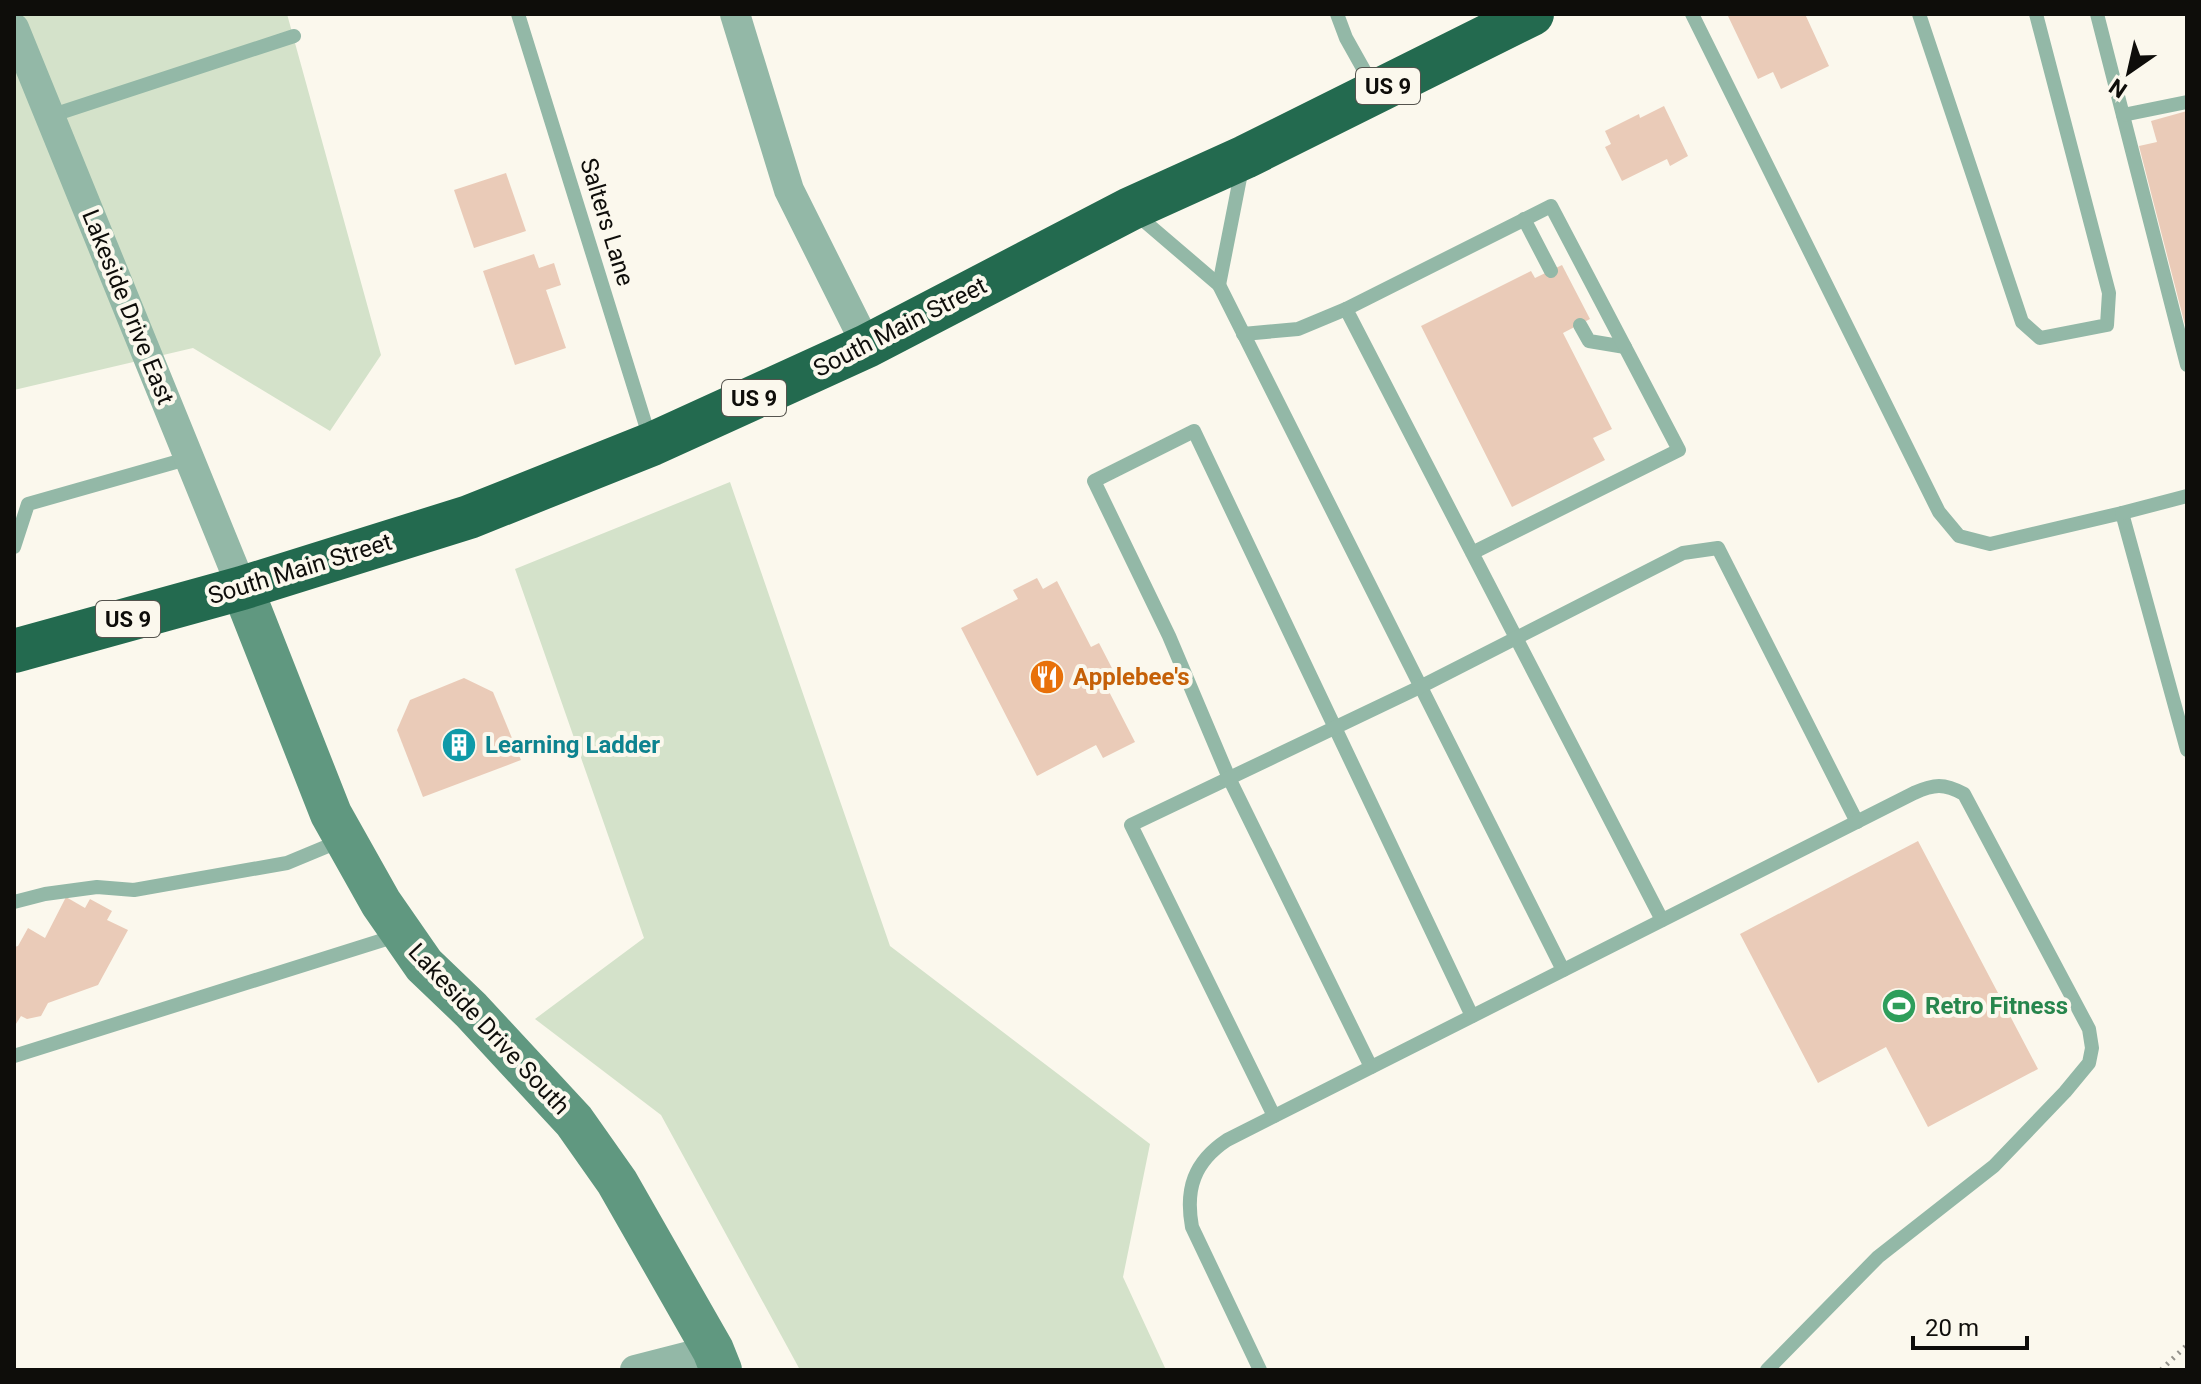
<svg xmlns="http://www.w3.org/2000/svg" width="2201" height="1384" font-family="Roboto,sans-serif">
<rect width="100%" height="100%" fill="#fbf8ed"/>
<!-- green -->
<g fill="#d4e2ca">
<polygon points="14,14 287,14 381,355 330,431 193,348 14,390"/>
<polygon points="730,482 890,946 1150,1144 1123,1277 1166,1370 800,1370 661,1115 535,1019 644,938 515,569"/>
</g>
<!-- building -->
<g fill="#eacbb8">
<polygon points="1732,14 1805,14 1829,66 1781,89 1773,72 1758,79 1728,16"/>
<polygon points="1664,106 1688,156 1670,166 1667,159 1622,181 1605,147 1611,144 1605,131 1639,114 1640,118"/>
<polygon points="2187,111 2187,329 2186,329 2139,146 2157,142 2151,121"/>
<polygon points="506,173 526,231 474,248 454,190"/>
<polygon points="534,254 539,268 554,263 561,285 546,290 566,348 515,365 483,271"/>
<polygon points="1562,265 1590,319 1563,333 1612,429 1593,438 1605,460 1512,507 1421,326 1531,271 1535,278"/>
<polygon points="1037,578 1043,589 1057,581 1091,647 1099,643 1115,674 1103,680 1135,742 1103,758 1096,745 1037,776 961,628 1018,599 1013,590"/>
<polygon points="464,678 493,692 521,760 423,797 397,730 410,700"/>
<polygon points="1918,841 2038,1069 1928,1127 1886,1047 1818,1083 1740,934"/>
<polygon points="66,897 85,908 90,899 112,911 107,920 128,930 98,985 48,1003 41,1016 27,1019 21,1016 14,1027 14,947 18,946 28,928 45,938"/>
</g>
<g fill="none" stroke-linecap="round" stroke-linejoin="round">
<!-- path -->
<polyline stroke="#93918a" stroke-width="5" stroke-dasharray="2 6" stroke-linecap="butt" points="2161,1370 2187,1345"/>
<!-- lane -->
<g stroke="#93b8a7" stroke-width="14">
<polyline points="518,14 651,442"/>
<polyline points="1337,14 1346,38 1374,88"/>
<polyline points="1692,14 1939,512 1959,536 1990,544 2122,513 2187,750"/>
<polyline points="1919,14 2022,322 2040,338 2107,325 2109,293 2036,14"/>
<polyline points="2097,14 2187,365"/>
<polyline points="2123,115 2187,102"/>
<polyline points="50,116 294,36"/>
<polyline points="1136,214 1219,285 1563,970"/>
<polyline points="1524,219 1551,271"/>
<polyline points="1219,285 1242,168"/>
<polyline points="1580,325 1589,341 1625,347"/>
<polyline points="1243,334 1298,329 1346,309"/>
<polyline points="2122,513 2187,496"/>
<polyline points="14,547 28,504 190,458"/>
<polyline points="1472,553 1679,450 1551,206 1346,309 1662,920"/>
<polyline points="14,902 45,894 97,887 134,890 287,863 340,841"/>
<polyline points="14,1056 399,935"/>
<polyline points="1371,1067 1229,778 1169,636 1094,481 1194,431 1472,1016"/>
<polyline points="1274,1116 1131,825 1420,687 1683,553 1718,548 1857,822"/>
<path d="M1260,1370L1192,1227C1185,1189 1194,1162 1227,1140L1914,793C1934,784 1944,783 1964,794L2089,1029L2092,1048L2089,1063L2065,1092L1994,1166L1878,1257L1767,1370"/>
</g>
<!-- street -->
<g stroke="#93b8a7" stroke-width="30">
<polyline points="735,14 789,190 867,346"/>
<polyline points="14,28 242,588"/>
<polyline points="635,1370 713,1350"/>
</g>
<!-- secondary -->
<polyline stroke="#609880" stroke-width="42" points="242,588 331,814 381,903 424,965 471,1010 574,1121 617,1182 713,1350 721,1370"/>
<!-- highway -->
<polyline stroke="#236a4f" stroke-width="44" points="14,651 242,588 469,517 652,444 867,346 1130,209 1245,157 1532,14"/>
</g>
<!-- icons -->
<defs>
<g id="restaurant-disc" transform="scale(1.8)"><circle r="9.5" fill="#e8710a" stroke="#fbf8ed"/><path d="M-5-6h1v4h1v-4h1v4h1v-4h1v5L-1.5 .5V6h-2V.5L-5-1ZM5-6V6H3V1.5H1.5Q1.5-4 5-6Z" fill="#fff"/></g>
<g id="building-disc" transform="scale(1.8)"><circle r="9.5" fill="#0f9aa8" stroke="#fbf8ed"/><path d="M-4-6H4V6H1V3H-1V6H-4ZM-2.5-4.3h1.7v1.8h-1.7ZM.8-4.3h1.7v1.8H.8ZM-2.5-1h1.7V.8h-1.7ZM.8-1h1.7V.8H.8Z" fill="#fff"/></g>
<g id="stadium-disc" transform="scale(1.8)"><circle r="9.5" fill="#2e9e5b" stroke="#fbf8ed"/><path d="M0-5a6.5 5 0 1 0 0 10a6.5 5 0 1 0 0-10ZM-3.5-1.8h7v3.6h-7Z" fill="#fff"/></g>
</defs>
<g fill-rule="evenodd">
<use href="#restaurant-disc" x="1047" y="677"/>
<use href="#building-disc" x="459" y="745"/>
<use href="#stadium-disc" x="1899" y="1006"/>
</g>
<g text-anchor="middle" stroke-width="8" stroke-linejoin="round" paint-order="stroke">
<!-- shield labels -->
<g fill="#fbf8ed" stroke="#55544e" stroke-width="2">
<rect x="1356" y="68" width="64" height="36" rx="6"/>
<rect x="722" y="380" width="64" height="36" rx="6"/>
<rect x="96" y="601" width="64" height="36" rx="6"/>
</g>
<g font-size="22" font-weight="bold" fill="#0e0d0a">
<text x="1388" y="94">US 9</text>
<text x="754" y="406">US 9</text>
<text x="128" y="627">US 9</text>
</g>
<!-- street labels -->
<g font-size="24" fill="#0e0d0a" stroke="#fbf8ed">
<text transform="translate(607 222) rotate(73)" y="8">Salters Lane</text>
<text transform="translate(128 307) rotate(68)" y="8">Lakeside Drive East</text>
<text transform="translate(900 327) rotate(-27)" y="8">South Main Street</text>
<text transform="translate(300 569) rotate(-17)" y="8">South Main Street</text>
<text transform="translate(489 1029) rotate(47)" y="8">Lakeside Drive South</text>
</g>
<!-- food labels -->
<g font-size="24" font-weight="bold" fill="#c56008" stroke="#fbf8ed" text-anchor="start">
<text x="1073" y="685">Applebee's</text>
</g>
<!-- culture labels -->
<g font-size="24" font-weight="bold" fill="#0d838f" stroke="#fbf8ed" text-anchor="start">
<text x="485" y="753">Learning Ladder</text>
</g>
<!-- leisure labels -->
<g font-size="24" font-weight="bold" fill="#27864d" stroke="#fbf8ed" text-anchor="start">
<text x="1925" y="1014">Retro Fitness</text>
</g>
</g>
<!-- border -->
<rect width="2201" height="1384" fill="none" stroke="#0e0d0a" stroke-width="32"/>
<!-- north arrow -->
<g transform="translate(2129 72) rotate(214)" stroke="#fbf8ed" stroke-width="6" paint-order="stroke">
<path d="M0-6L14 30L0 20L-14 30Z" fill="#0e0d0a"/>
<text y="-12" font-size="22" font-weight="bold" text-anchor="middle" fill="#0e0d0a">N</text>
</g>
<!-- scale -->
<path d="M1913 1336v12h114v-12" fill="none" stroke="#0e0d0a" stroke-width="4"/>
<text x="1925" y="1336" font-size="24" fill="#0e0d0a" stroke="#fbf8ed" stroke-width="6" paint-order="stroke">20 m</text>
</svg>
